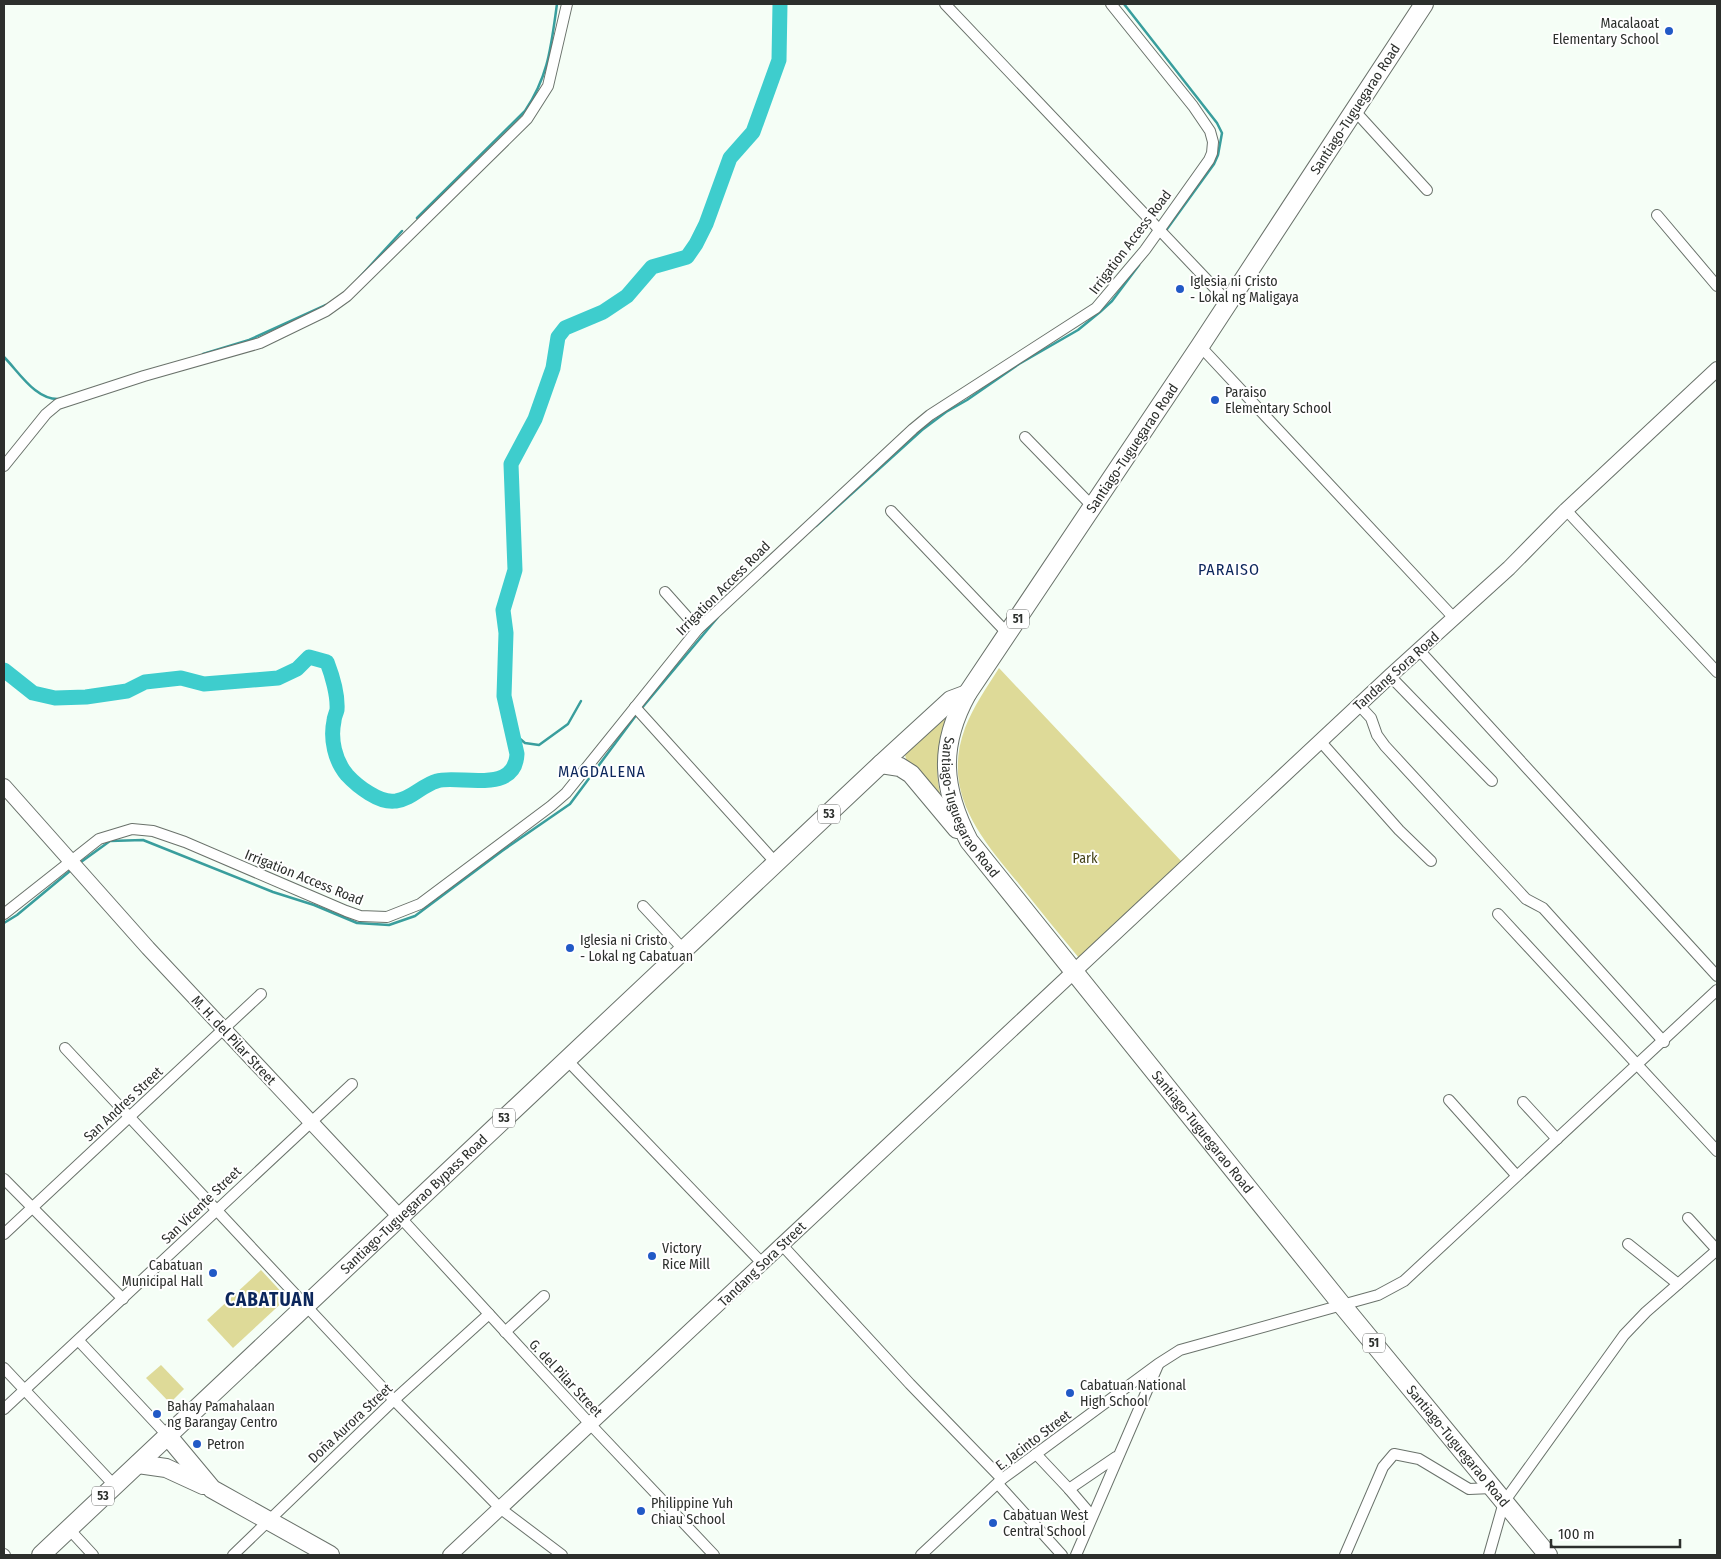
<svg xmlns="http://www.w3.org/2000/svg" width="1721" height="1559" font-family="'Fira Sans Condensed',sans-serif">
<rect width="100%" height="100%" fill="#f5fef6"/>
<!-- green -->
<g fill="#deda98">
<path d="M999,668L1183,863L1079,958C1059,934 1039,909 1019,884C981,838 941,793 965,728C973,707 987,687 999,668Z"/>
<path d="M956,707C941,738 932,763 941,797L907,762L905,755Z"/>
<polygon points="261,1270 287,1298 233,1348 207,1320"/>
<polygon points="161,1365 184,1389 170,1403 146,1378"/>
</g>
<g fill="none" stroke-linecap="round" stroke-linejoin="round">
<!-- stream -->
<g stroke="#399e9d" stroke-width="2.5">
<polyline points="1124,4 1217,123 1222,133 1218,155 1214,164 1167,229"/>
<path d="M417,218L525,111C549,75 551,46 557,4"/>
<polyline points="359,278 402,231"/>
<polyline points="203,354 249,340 326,305"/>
<path d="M4,357C19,372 36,401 60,399"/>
<polyline points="816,526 922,430 946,412 967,400 1019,364 1078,330 1100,312 1112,301 1139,265"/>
<polyline points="641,709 718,617"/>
<polyline points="513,733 525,743 539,745 568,724 581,701"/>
<polyline points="81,862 110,841 143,840 273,892 314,905 357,923 389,925 415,916 502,851 570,804 637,714"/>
<polyline points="4,923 17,915 70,871"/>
</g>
<!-- river -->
<path stroke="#3ecdcd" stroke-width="15" d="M4,670L33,693L55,698L86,697L127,691L145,682L181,678L204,684L278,678L297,669L309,657L327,662C332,675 338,696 337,710C336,714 334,717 334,721C330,739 335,761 347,775C357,786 380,804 396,801C412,799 422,785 437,781C457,774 515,796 517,754L504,696L506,633L503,610L515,570L511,464L535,419L553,368L558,337L565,328L603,312L627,296L652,267L687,257L696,244L706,224L730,158L753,132L779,60L780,4"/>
<!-- street casing -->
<g stroke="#6a726b" stroke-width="12">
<g id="street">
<polyline points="945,4 1228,302"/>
<polyline points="1354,110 1427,190"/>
<polyline points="1657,215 1717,286"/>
<polyline points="1200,346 1454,618"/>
<polyline points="1025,437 1093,507"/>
<polyline points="4,466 46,414 58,404 144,376 260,343 326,311 347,296 527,119 548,86 567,4"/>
<polyline points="1566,510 1717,672"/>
<polyline points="891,511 1008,634"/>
<polyline points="665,592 698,629"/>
<polyline points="1420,651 1717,976"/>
<polyline points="1390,676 1492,781"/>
<polyline points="1359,705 1371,718 1377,735 1385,746 1526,899 1543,908 1664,1042"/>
<polyline points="635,707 776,863"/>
<polyline points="1321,742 1399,830 1431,861"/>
<polyline points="643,906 684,950"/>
<polyline points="4,914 99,839 132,829 153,831 185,842 346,911 360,916 387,917 420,904 551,806 566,793 698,629 913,429 930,415 1096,308 1145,250 1209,160 1212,153 1213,142 1210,131 1193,106 1111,4"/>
<polyline points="1498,914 1717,1151"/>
<polyline points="65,1048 394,1400 501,1509 562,1555"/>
<polyline points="566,1059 763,1264"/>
<polyline points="1449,1100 1516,1175"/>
<polyline points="1523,1102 1557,1139"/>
<polyline points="4,1179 123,1299"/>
<polyline points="400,1217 590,1424 714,1555"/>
<polyline points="1688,1218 1717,1250"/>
<polyline points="4,1234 261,994"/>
<polyline points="1628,1244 1678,1284"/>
<polyline points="782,1245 910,1384 1002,1479"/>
<polyline points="505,1332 544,1296"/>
<polyline points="79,1341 167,1435"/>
<polyline points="4,1368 114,1485"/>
<polyline points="4,1409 352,1084"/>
<polyline points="1036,1454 1069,1489 1092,1516"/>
<polyline points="998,1484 1062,1555"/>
<polyline points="1069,1489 1116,1457"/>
<polyline points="69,1529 93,1555"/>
<polyline points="4,1554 5,1555"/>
<polyline points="233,1555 394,1400 489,1314"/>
<polyline points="921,1555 1002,1479 1158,1364 1180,1350 1378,1295 1404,1281 1717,990"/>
<polyline points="1076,1555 1158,1365"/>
<polyline points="1345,1555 1383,1467 1394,1454 1419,1459 1469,1489 1492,1488"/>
<polyline points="1489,1555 1504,1502 1624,1335 1646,1312 1717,1250"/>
</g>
</g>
<!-- secondary casing -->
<g stroke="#6a726b" stroke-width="16">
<g id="secondary">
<polyline points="4,786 148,948 400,1217"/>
<polyline points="450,1555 1390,676 1509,568 1566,510 1717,369"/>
</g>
</g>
<!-- highway casing -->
<g stroke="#6a726b" stroke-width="20">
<g id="highway">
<path id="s1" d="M1424,4L1200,346L967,694C938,747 942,789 969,841L1342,1305L1548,1555"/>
<polyline points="881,764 900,767 911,774 957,829"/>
<polyline points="167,1435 212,1489 330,1555"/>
<polyline points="138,1464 166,1468 203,1485"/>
<path id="s2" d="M41,1555L881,764L951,700L967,694"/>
</g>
</g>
<!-- street -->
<use href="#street" stroke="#fff" stroke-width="10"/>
<!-- secondary -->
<use href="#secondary" stroke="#fff" stroke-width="14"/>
<!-- highway -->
<use href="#highway" stroke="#fff" stroke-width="18"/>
</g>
<!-- markers -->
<g fill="#2159c6" stroke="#fff" stroke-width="2">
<circle cx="1669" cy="31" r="5"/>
<circle cx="1180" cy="289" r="5"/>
<circle cx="1215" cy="400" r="5"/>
<circle cx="570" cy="948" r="5"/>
<circle cx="652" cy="1256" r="5"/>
<circle cx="213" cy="1273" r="5"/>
<circle cx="1070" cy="1393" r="5"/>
<circle cx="157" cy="1414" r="5"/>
<circle cx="197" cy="1444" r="5"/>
<circle cx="641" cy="1511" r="5"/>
<circle cx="993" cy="1523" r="5"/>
</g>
<g text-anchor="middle" stroke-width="4" stroke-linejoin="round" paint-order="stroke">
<!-- shield labels -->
<g fill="#fff" stroke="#6b6d6b" stroke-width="1">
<rect x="1007" y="609.5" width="22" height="19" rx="4"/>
<rect x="818" y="804.5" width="22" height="19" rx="4"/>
<rect x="493" y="1108.5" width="22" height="19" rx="4"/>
<rect x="1363" y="1333.5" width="22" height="19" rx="4"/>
<rect x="92" y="1486.5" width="22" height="19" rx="4"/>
</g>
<g font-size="12" font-weight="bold" fill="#2c2f2c">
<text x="1018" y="623">51</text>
<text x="829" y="818">53</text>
<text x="504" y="1122">53</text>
<text x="1374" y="1347">51</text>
<text x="103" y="1500">53</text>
</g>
<!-- poi labels -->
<g font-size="14" fill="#2c2f2c" stroke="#fff" text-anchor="start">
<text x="1659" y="28" text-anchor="end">Macalaoat<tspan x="1659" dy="16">Elementary School</tspan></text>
<text x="1190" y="286">Iglesia ni Cristo<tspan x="1190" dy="16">- Lokal ng Maligaya</tspan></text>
<text x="1225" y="397">Paraiso<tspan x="1225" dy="16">Elementary School</tspan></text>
<text x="580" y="945">Iglesia ni Cristo<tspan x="580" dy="16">- Lokal ng Cabatuan</tspan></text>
<text x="662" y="1253">Victory<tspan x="662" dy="16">Rice Mill</tspan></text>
<text x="203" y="1270" text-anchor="end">Cabatuan<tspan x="203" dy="16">Municipal Hall</tspan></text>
<text x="1080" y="1390">Cabatuan National<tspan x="1080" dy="16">High School</tspan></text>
<text x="167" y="1411">Bahay Pamahalaan<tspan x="167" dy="16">ng Barangay Centro</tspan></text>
<text x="207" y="1449">Petron</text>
<text x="651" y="1508">Philippine Yuh<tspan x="651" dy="16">Chiau School</tspan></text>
<text x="1003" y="1520">Cabatuan West<tspan x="1003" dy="16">Central School</tspan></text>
</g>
<!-- street labels -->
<g font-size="14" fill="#2c2f2c" stroke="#fff">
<text transform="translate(1355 109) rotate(-57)" y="5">Santiago-Tuguegarao Road</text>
<text transform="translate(1130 242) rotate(-53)" y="5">Irrigation Access Road</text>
<text transform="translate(1132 448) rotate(-56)" y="5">Santiago-Tuguegarao Road</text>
<text transform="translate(723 588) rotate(-45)" y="5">Irrigation Access Road</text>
<text transform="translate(1396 671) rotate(-42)" y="5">Tandang Sora Road</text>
<text dy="5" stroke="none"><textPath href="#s1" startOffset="950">Santiago-Tuguegarao Road</textPath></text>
<text transform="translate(304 877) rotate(22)" y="5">Irrigation Access Road</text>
<text transform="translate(234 1040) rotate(47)" y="5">M. H. del Pilar Street</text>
<text transform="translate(123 1104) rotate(-43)" y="5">San Andres Street</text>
<text dy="5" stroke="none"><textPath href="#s1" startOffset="1355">Santiago-Tuguegarao Road</textPath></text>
<text dy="5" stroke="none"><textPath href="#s2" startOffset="512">Santiago-Tuguegarao Bypass Road</textPath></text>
<text transform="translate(201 1205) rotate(-44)" y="5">San Vicente Street</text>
<text transform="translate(762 1264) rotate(-44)" y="5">Tandang Sora Street</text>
<text transform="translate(566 1378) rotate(47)" y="5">G. del Pilar Street</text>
<text transform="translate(350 1423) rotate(-43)" y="5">Doña Aurora Street</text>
<text transform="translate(1033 1440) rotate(-37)" y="5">E. Jacinto Street</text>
<text dy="5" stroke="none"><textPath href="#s1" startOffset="1760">Santiago-Tuguegarao Road</textPath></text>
</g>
<!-- park labels -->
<g font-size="14" fill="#45431a" stroke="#fff">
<text x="1085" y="863">Park</text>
</g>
<!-- quarter labels -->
<g font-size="16" letter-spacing="1" fill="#0c265b" stroke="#fff">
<text x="1229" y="575">PARAISO</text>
<text x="602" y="777">MAGDALENA</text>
</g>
<!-- district labels -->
<g font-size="19" font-weight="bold" letter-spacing="1" fill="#0c265b" stroke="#fff">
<text x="270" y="1306">CABATUAN</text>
</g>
</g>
<!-- border -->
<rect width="1721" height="1559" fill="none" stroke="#2c2f2c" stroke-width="10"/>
<!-- scale -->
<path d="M1551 1539v8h129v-8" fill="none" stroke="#2c2f2c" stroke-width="2.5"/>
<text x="1558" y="1539" font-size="15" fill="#2c2f2c" stroke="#ffffff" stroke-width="4" paint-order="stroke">100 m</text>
</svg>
